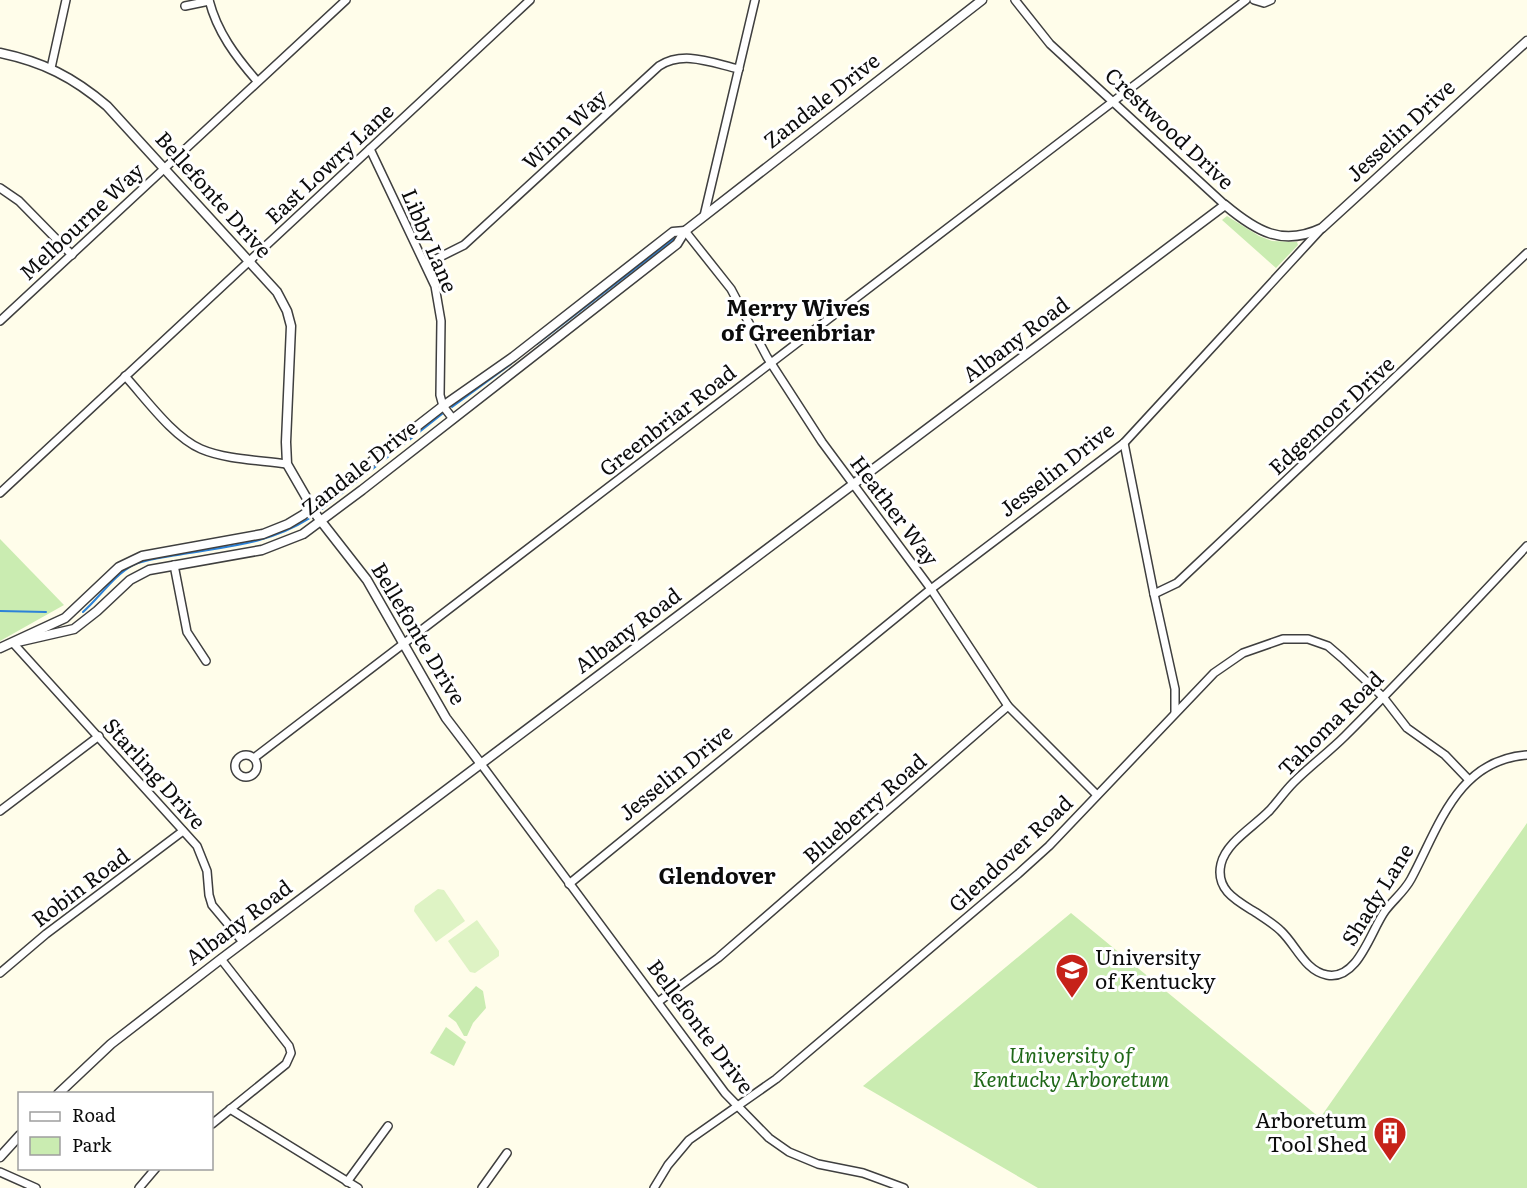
<svg xmlns="http://www.w3.org/2000/svg" width="1527" height="1188" font-family="Literata,serif">
<rect width="100%" height="100%" fill="#fffdea"/>
<!-- green -->
<g fill="#caecb1">
<polygon points="1227,216 1259,236 1272,241 1297,242 1298,245 1276,268 1222,220"/>
<polygon points="0,539 64,605 0,641"/>
<polygon points="1527,823 1527,1188 1038,1188 863,1086 1071,913 1320,1118"/>
<polygon points="476,986 483,991 486,1008 473,1023 467,1036 464,1036 456,1022 448,1016"/>
<polygon points="446,1027 466,1042 454,1066 430,1053"/>
</g>
<!-- pitch -->
<g fill="#def3c4">
<polygon points="438,889 444,890 465,921 436,942 414,911 415,906"/>
<polygon points="477,920 499,951 499,956 475,973 470,972 448,941"/>
</g>
<g fill="none" stroke-linecap="round" stroke-linejoin="round">
<!-- stream -->
<g stroke="#2c82d8" stroke-width="2">
<polyline points="537,344 675,238"/>
<polyline points="452,407 511,364"/>
<polyline points="322,509 442,414"/>
<polyline points="0,611 46,612"/>
<path d="M83,612C99,598 114,575 133,565C148,558 167,557 183,554C229,546 269,544 310,518"/>
</g>
<!-- minor casing -->
<g stroke="#3f3f3f" stroke-width="10">
<g id="minor">
<path d="M209,0C217,32 236,57 257,81"/>
<polyline points="1015,0 1050,44 1225,205"/>
<polyline points="1254,0 1264,3 1271,0"/>
<polyline points="185,6 209,1"/>
<polyline points="51,68 66,0"/>
<polyline points="370,149 435,286 441,321 440,395 443,406 453,419"/>
<polyline points="0,188 19,201 72,255"/>
<polyline points="704,216 755,0"/>
<polyline points="685,231 731,289 767,357 822,442 931,589 1008,706 1097,795"/>
<path d="M426,264L464,245L659,66C684,50 712,63 739,69"/>
<polyline points="0,321 346,0"/>
<path d="M125,376C146,399 173,437 201,449C227,460 260,460 287,464"/>
<polyline points="1124,443 1154,594 1175,689 1175,713"/>
<polyline points="0,493 530,0"/>
<path d="M1527,546C1467,610 1407,674 1345,736C1329,752 1310,766 1294,782C1285,791 1278,801 1270,810C1255,826 1226,842 1221,864C1215,890 1237,901 1255,912C1264,918 1274,924 1281,931C1296,945 1305,971 1327,975C1358,981 1371,930 1385,911C1393,900 1404,892 1411,879C1439,827 1457,760 1527,755"/>
<polyline points="174,565 187,632 206,661"/>
<polyline points="1154,594 1177,583 1527,253"/>
<polyline points="13,643 197,846 207,871 209,895 212,905 243,942"/>
<circle cx="246" cy="766" r="11"/>
<polyline points="254,758 1246,0"/>
<polyline points="481,764 725,1093 769,1138 789,1152 818,1164 863,1173 904,1188"/>
<polyline points="0,811 99,736"/>
<polyline points="569,884 931,589 1124,443 1322,228"/>
<polyline points="0,973 46,934 183,831"/>
<polyline points="658,1002 718,958 1008,706"/>
<polyline points="230,1109 358,1188"/>
<polyline points="212,1124 286,1064 291,1053 289,1046 221,959"/>
<polyline points="0,1172 36,1188"/>
<polyline points="347,1182 388,1126"/>
<polyline points="139,1188 156,1168"/>
<polyline points="482,1188 507,1153"/>
<polyline points="654,1188 668,1165 689,1140 776,1079 1018,874 1049,846 1214,673 1243,653 1283,639 1308,639 1328,646 1342,658 1383,697 1407,728 1445,755 1469,780"/>
</g>
</g>
<!-- tertiary casing -->
<g stroke="#3f3f3f" stroke-width="11">
<g id="tertiary">
<path d="M0,53C43,62 73,77 107,106L277,292L287,311L291,326L286,442L287,464L317,516L367,580L446,718L481,764"/>
<polyline points="13,643 74,629 97,611 130,580 149,570 262,550 303,534 362,490 677,244 685,231 982,0"/>
<polyline points="0,648 65,618 119,567 142,556 263,534 288,524 303,515 443,406 513,357 673,232 685,231"/>
<path d="M58,1094L111,1044L221,959L1225,205C1256,231 1282,247 1322,228L1527,41"/>
<polyline points="0,1157 20,1135"/>
</g>
</g>
<!-- minor -->
<use href="#minor" stroke="#fff" stroke-width="7"/>
<!-- tertiary -->
<use href="#tertiary" stroke="#fff" stroke-width="8"/>
</g>
<!-- icons -->
<defs>
<g id="university-pin" transform="scale(1.725)"><path d="M0 17L-7.5 6A9.5 9.5 0 1 1 7.5 6Z" fill="#c62219" stroke="#fff"/><path d="M0-5L7-2L0 1L-7-2ZM-4 1L0 2.5L4 1V4Q0 6-4 4Z" fill="#fff"/></g>
<g id="building-pin" transform="scale(1.725)"><path d="M0 17L-7.5 6A9.5 9.5 0 1 1 7.5 6Z" fill="#c62219" stroke="#fff"/><path d="M-4-6H4V6H1V3H-1V6H-4ZM-2.5-4.3h1.7v1.8h-1.7ZM.8-4.3h1.7v1.8H.8ZM-2.5-1h1.7V.8h-1.7ZM.8-1h1.7V.8H.8Z" fill="#fff"/></g>
</defs>
<g fill-rule="evenodd">
<use href="#university-pin" x="1072" y="970"/>
<use href="#building-pin" x="1390" y="1133"/>
</g>
<g text-anchor="middle" stroke-width="6" stroke-linejoin="round" paint-order="stroke">
<!-- street labels -->
<g font-size="21" fill="#0c0c0c" stroke="#fff">
<text transform="translate(822 101) rotate(-38)" y="7">Zandale Drive</text>
<text transform="translate(1169 129) rotate(43)" y="7">Crestwood Drive</text>
<text transform="translate(565 130) rotate(-43)" y="7">Winn Way</text>
<text transform="translate(1401 131) rotate(-43)" y="7">Jesselin Drive</text>
<text transform="translate(330 164) rotate(-43)" y="7">East Lowry Lane</text>
<text transform="translate(213 195) rotate(48)" y="7">Bellefonte Drive</text>
<text transform="translate(82 222) rotate(-43)" y="7">Melbourne Way</text>
<text transform="translate(429 241) rotate(67)" y="7">Libby Lane</text>
<text transform="translate(1016 340) rotate(-37)" y="7">Albany Road</text>
<text transform="translate(1332 416) rotate(-43)" y="7">Edgemoor Drive</text>
<text transform="translate(668 421) rotate(-38)" y="7">Greenbriar Road</text>
<text transform="translate(360 468) rotate(-38)" y="7">Zandale Drive</text>
<text transform="translate(1057 470) rotate(-38)" y="7">Jesselin Drive</text>
<text transform="translate(894 511) rotate(53)" y="7">Heather Way</text>
<text transform="translate(628 631) rotate(-37)" y="7">Albany Road</text>
<text transform="translate(418 634) rotate(59)" y="7">Bellefonte Drive</text>
<text transform="translate(1331 724) rotate(-45)" y="7">Tahoma Road</text>
<text transform="translate(676 773) rotate(-39)" y="7">Jesselin Drive</text>
<text transform="translate(154 774) rotate(48)" y="7">Starling Drive</text>
<text transform="translate(865 809) rotate(-41)" y="7">Blueberry Road</text>
<text transform="translate(1011 854) rotate(-43)" y="7">Glendover Road</text>
<text transform="translate(81 888) rotate(-37)" y="7">Robin Road</text>
<text transform="translate(1378 895) rotate(-58)" y="7">Shady Lane</text>
<text transform="translate(239 923) rotate(-37)" y="7">Albany Road</text>
<text transform="translate(700 1027) rotate(53)" y="7">Bellefonte Drive</text>
</g>
<!-- poi labels -->
<g font-size="21" fill="#0c0c0c" stroke="#fff" text-anchor="start">
<text x="1095" y="965">University<tspan x="1095" dy="24">of Kentucky</tspan></text>
<text x="1367" y="1128" text-anchor="end">Arboretum<tspan x="1367" dy="24">Tool Shed</tspan></text>
</g>
<!-- park labels -->
<g font-size="21" font-style="italic" fill="#206818" stroke="#fff">
<text x="1071" y="1063">University of<tspan x="1071" dy="24">Kentucky Arboretum</tspan></text>
</g>
<!-- neighbourhood labels -->
<g font-size="22" font-weight="bold" fill="#0c0c0c" stroke="#fff">
<text x="798" y="316">Merry Wives<tspan x="798" dy="25">of Greenbriar</tspan></text>
<text x="717" y="884">Glendover</text>
</g>
</g>
<!-- legend -->
<rect x="18" y="1092" width="195" height="78" fill="#ffffff" stroke="#9e9e9e" stroke-width="1.5"/>
<rect x="30" y="1112" width="30" height="9" fill="#ffffff" stroke="#9e9e9e" stroke-width="1.5"/>
<text x="72" y="1122" font-size="18" fill="#0c0c0c">Road</text>
<rect x="30" y="1137" width="30" height="18" fill="#caecb1" stroke="#9e9e9e" stroke-width="1.5"/>
<text x="72" y="1152" font-size="18" fill="#0c0c0c">Park</text>
</svg>
